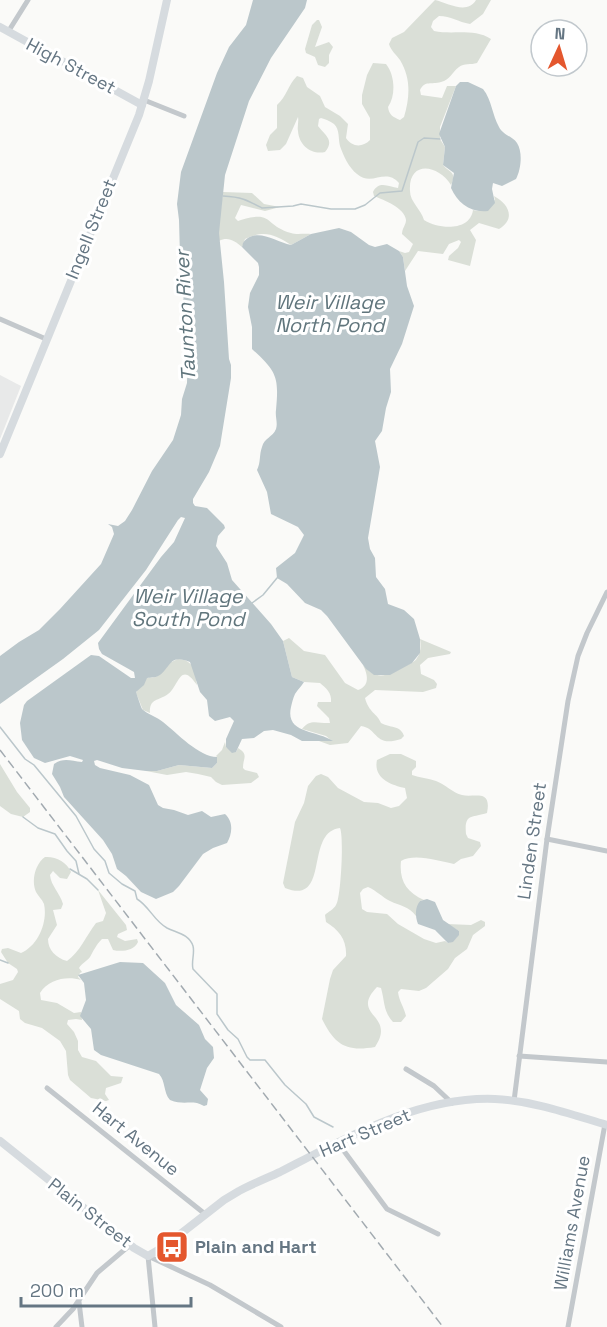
<svg xmlns="http://www.w3.org/2000/svg" width="607" height="1327" font-family="'Space Grotesk',sans-serif">
<rect width="100%" height="100%" fill="#fafaf8"/>
<!-- built -->
<polygon fill="#e8e9e9" points="0,375 21,386 0,439"/>
<!-- green -->
<g fill="#dadfd7">
<path d="M435,0C448,3 467,15 476,0H491L483,14L470,24C458,22 451,16 439,16L433,21L431,27L434,31C452,35 474,28 491,39L477,63C471,65 464,63 459,67C452,72 450,80 441,82C431,85 425,80 420,90L421,95L442,98L447,86H456L440,127V139L445,147L443,165C450,173 457,172 451,185C438,164 408,160 410,191C410,202 421,209 424,220C438,229 470,232 473,210L478,211L495,200L494,196C509,204 516,219 499,229L479,223L470,230L476,240L470,266L448,260L449,256L458,248L461,242L459,240L449,244L443,254L418,251L405,271L403,257L399,251L405,253L409,252L413,244L402,234C402,228 406,225 406,220C405,208 384,200 374,196L373,192C379,180 389,187 398,188L399,183C385,167 372,187 357,174C349,168 343,155 340,146C338,138 340,130 334,124C330,121 325,119 321,118L319,119L318,126C325,135 335,140 325,152C312,155 299,146 298,131C297,126 299,122 298,117L286,144L280,150L268,151L266,145L270,135L277,128V105C287,96 288,85 297,76L303,78L307,87L320,96L325,107L340,116L348,124L346,138C352,147 362,148 370,140V118L362,104V95L367,75L373,63L386,64C395,75 396,96 388,107C389,115 393,117 400,120L404,117C410,97 411,78 400,60C396,54 391,51 389,44L392,38L404,32Z"/>
<polygon points="317,20 319,20 322,27 315,47 329,42 333,47 329,55 329,63 325,67 318,65 315,57 306,53 305,49 312,25"/>
<path d="M223,192L252,193L264,204L280,207L265,211L241,205L235,218L238,221C274,209 263,225 291,233C297,235 304,233 311,234L291,245C274,234 264,230 245,239L242,247C235,241 228,236 219,241V223Z"/>
<path d="M289,638L304,651L325,655L345,683L358,690C370,686 368,675 363,665C376,682 390,675 405,666C409,664 415,662 417,658C421,653 421,645 420,639L451,652L450,654L428,658L420,665L421,674L434,680L437,684L436,688L423,692L375,690L365,698C369,713 377,713 381,723C389,728 401,725 404,736L401,739C374,748 378,728 361,726L348,743L330,745L319,741H332L326,736L302,729C310,718 319,724 330,723L329,718L317,706L318,702H331C332,693 326,688 320,683L304,682L292,677L283,641Z"/>
<path d="M178,659C194,660 195,671 197,685C180,660 179,686 168,694C159,701 149,698 150,713L143,710L136,693L137,690L141,687L146,678L156,677L169,663Z"/>
<path d="M225,742L226,747L236,752L238,748C249,755 243,757 243,768L245,770L257,773L259,777L251,783L222,785L216,782L211,777L198,774L186,772L167,775L146,771H157L179,765L212,768L217,763V757L216,756L222,750Z"/>
<path d="M390,754H401L416,761V767L412,771V775C420,778 428,778 436,781C445,784 453,793 462,795C474,798 492,788 487,813C472,818 464,813 466,834L468,838L480,842L481,846L473,856L461,859L454,864C438,861 415,853 401,861C399,880 406,892 424,900L420,901L416,916C409,906 400,906 390,901C382,897 377,891 368,887L363,889L360,893L362,909L367,912L387,914L398,924L424,939L436,943L445,941L448,943C455,940 458,938 459,931L447,924L471,925L481,920L485,922V926L473,935L467,949L455,958L448,969L426,988L419,991L401,989L398,992C399,1001 404,1007 406,1016L401,1022H393C383,1011 385,1002 381,988L377,987C349,1016 397,1014 375,1047C346,1052 335,1045 322,1019L330,979L333,970L346,956C347,940 339,930 326,922L325,915C328,912 334,909 336,905C341,898 344,836 340,828C304,832 331,906 285,888L283,883L295,822L304,803L308,786L316,776L321,774L328,777L338,788L364,802L378,803L391,808L399,806L407,798L405,788C391,785 373,778 377,760Z"/>
<polygon points="0,764 17,792 30,808 30,812 23,817 11,814 0,806"/>
<path d="M45,857C55,856 67,862 71,872L67,879L60,878L53,871L50,875C51,886 60,893 63,904L61,909L53,910L57,925L48,939C48,950 56,958 67,961C80,952 86,936 96,923L103,921L106,913L98,890L126,925L127,930L118,934L117,937L125,941L137,939L138,942C134,951 121,952 113,950L108,939H102C96,945 94,950 90,957C87,961 82,963 79,968L82,972L80,973L78,977L81,980C67,976 49,979 40,993L41,1000L57,1003L74,1013L81,1012L82,1020L76,1019L68,1020L67,1024L74,1032L78,1041V1050L82,1057L96,1061L111,1076L123,1077L121,1083L106,1088L105,1094L109,1100L106,1101L91,1098L70,1080L68,1075L66,1051L60,1041L42,1028L25,1023L20,1019L19,1011L0,999V984L13,980L18,972L17,969L8,963L1,952L2,949L8,948L21,953C38,946 48,922 44,904C42,899 38,896 36,892C31,881 35,864 45,857Z"/>
</g>
<!-- water -->
<g fill="#bbc7cb">
<path d="M253,0H307L305,8L271,58L249,101L225,175L219,233L224,282L229,359L231,365V378L220,446L209,472L193,499V503L195,506L207,508L224,525L225,528L218,536L216,546L227,563L232,580L271,624L283,641L292,677L304,682C301,687 298,689 295,694C293,698 292,703 291,707C285,734 316,730 333,741H302L291,735L273,730L264,731L254,738L242,739L236,752L232,753L226,747V739L234,721L230,717L215,721L209,716L207,700L200,692L190,662C167,652 171,671 156,677C155,677 147,678 147,678L144,685L136,692C137,695 141,707 142,709C147,714 157,717 163,722C177,733 199,757 217,757V763L212,768L179,765L157,771H146L122,768L97,760L94,761L95,765L100,768L130,775L149,785L158,805L163,808L174,810L188,815L202,811L211,817L225,814C234,822 232,834 227,843L213,848L203,854L179,886L173,892L156,899L141,892L126,876L117,869L112,854L103,840L64,797L60,787L52,774L54,764C64,757 71,761 82,762L83,760L70,756L45,763L34,758L22,740L20,723L24,705L27,701L91,655L99,656L131,678H135L134,672L102,654L99,649L98,643L161,557L174,542L185,518L181,517L178,520L146,570L99,630L63,659L0,704V656L19,642L39,630L60,609L101,564L114,534L112,527L108,524L118,526L125,521L132,510L152,471L173,440L181,415L182,399L187,383L188,349L183,318L184,277L180,256L179,220L177,204L181,172L217,73L229,47L246,25Z"/>
<path d="M460,82H468L483,89C492,100 492,115 499,127C503,135 512,136 517,143C523,152 521,170 516,179L502,186L493,183L492,189L495,203L488,211C470,213 458,203 451,188L454,173L443,165L445,147L439,134L456,86Z"/>
<path d="M339,228L351,232L369,245L375,247L387,244L399,251L403,257L407,286L414,306L402,344L390,369L391,392L386,408L382,431L375,441L380,467L368,538L370,549L375,558L376,577L385,589L388,604L404,610L414,619L420,639V653L412,663L390,675H374L366,669L327,616L321,610L305,603L287,584L277,578L276,568L295,553L304,535L298,527L271,514L267,492L257,470C261,462 259,455 262,447C264,438 273,437 276,429C278,423 275,417 276,410C279,377 277,372 252,349V327L248,307L250,293L259,275V267L258,263L242,247L243,243C256,226 275,242 291,245L311,234Z"/>
<path d="M427,899L435,902L443,920L459,931V935L453,942L448,943L435,930L418,924C415,916 415,907 420,901Z"/>
<path d="M120,962L143,963L165,983L176,1005L199,1025L205,1039L213,1047L214,1058L207,1068L200,1090L208,1099L207,1105L204,1106C192,1099 185,1106 170,1100C163,1092 166,1082 159,1074L101,1055L94,1050L91,1029L80,1016L86,1000L84,983L78,975Z"/>
</g>
<g fill="none" stroke-linecap="round" stroke-linejoin="round">
<!-- stream -->
<g stroke="#bbc7cb" stroke-width="1.5">
<path d="M223,196C242,197 247,200 262,208L293,206L301,204L331,209H355L365,205L380,193L402,191L418,142L424,138L440,139"/>
<polyline points="252,603 263,595 277,578"/>
<path d="M0,727L25,759L34,765L76,816L94,849L105,861L109,873L122,884L135,891L137,899C149,906 154,921 167,928C177,933 189,934 193,946C195,953 191,962 193,969L217,994V1014L228,1030L238,1039L247,1057L250,1060H265L285,1085L306,1104L314,1117L333,1127"/>
<polyline points="23,817 38,828 55,834 67,851 76,861 79,874"/>
<polyline points="70,869 87,879 98,890"/>
<polyline points="0,960 8,963"/>
</g>
<!-- street -->
<g stroke="#c3c8cc" stroke-width="5">
<polyline points="8,32 28,0"/>
<polyline points="144,100 184,116"/>
<polyline points="0,319 46,339"/>
<polyline points="547,839 607,851"/>
<polyline points="519,1056 607,1062"/>
<polyline points="406,1069 434,1086 452,1103"/>
<polyline points="47,1088 205,1214"/>
<polyline points="514,1101 547,839 568,701 578,656 587,633 607,592"/>
<polyline points="338,1143 387,1209 438,1234"/>
<polyline points="79,1302 82,1327"/>
<polyline points="56,1327 73,1309 97,1273 130,1245"/>
<polyline points="155,1327 148,1256 210,1285 281,1327"/>
<polyline points="568,1327 605,1124"/>
</g>
<!-- secondary -->
<g stroke="#d6dbdf" stroke-width="8">
<polyline points="0,27 142,105"/>
<polyline points="0,454 139,115 149,81 167,0"/>
<path d="M0,1141L134,1248L148,1256L165,1246L224,1200L239,1191C252,1184 267,1178 280,1172C346,1138 419,1096 495,1099C534,1101 570,1114 607,1125"/>
</g>
<!-- rail -->
<polyline stroke="#a2aab0" stroke-width="1.5" stroke-dasharray="9 4.5" stroke-linecap="butt" points="0,750 443,1327"/>
</g>
<!-- icons -->
<defs>
<g id="bus-square" transform="scale(1.725)"><rect x="-9" y="-9" width="18" height="18" rx="4" fill="#e4572e" stroke="#fff"/><path d="M-5-6H5V4H4V6H2V4H-2V6H-4V4H-5ZM-3.5-4V0h7V-4ZM-3.5 1.2v1.5H-2V1.2ZM2 1.2v1.5H3.5V1.2Z" fill="#fff"/></g>
</defs>
<g fill-rule="evenodd">
<use href="#bus-square" x="172" y="1247"/>
</g>
<g text-anchor="middle" stroke-width="6" stroke-linejoin="round" paint-order="stroke">
<!-- street labels -->
<g font-size="18" fill="#657683" stroke="#fff">
<text transform="translate(71 66) rotate(28)" y="6">High Street</text>
<text transform="translate(91 229) rotate(-68)" y="6">Ingell Street</text>
<text transform="translate(532 841) rotate(-82)" y="6">Linden Street</text>
<text transform="translate(365 1133) rotate(-23)" y="6">Hart Street</text>
<text transform="translate(136 1139) rotate(39)" y="6">Hart Avenue</text>
<text transform="translate(90 1213) rotate(38)" y="6">Plain Street</text>
<text transform="translate(572 1223) rotate(-80)" y="6">Williams Avenue</text>
</g>
<!-- poi labels -->
<g font-size="18" font-weight="bold" fill="#657683" stroke="#fff" text-anchor="start">
<text x="195" y="1253">Plain and Hart</text>
</g>
<!-- water labels -->
<g font-size="20" font-style="italic" fill="#60757c" stroke="#fff">
<text x="330" y="309">Weir Village<tspan x="330" dy="23">North Pond</tspan></text>
<text transform="translate(185 316) rotate(-93)" y="7">Taunton River</text>
<text x="188" y="603">Weir Village<tspan x="188" dy="23">South Pond</tspan></text>
</g>
</g>
<!-- north arrow -->
<g transform="translate(559 48) rotate(4)"><circle r="28" fill="#ffffff" stroke="#c1c8cd" stroke-width="1.5"/>
<path d="M0-4.5L10 22L0 15L-10 22Z" fill="#e4572e"/>
<text y="-9" font-size="16" font-weight="bold" text-anchor="middle" fill="#657683">N</text>
</g>
<!-- scale -->
<path d="M21 1297v9h170v-9" fill="none" stroke="#657683" stroke-width="3"/>
<text x="30" y="1297" font-size="18" fill="#657683" stroke="#ffffff" stroke-width="4.5" paint-order="stroke">200 m</text>
</svg>
